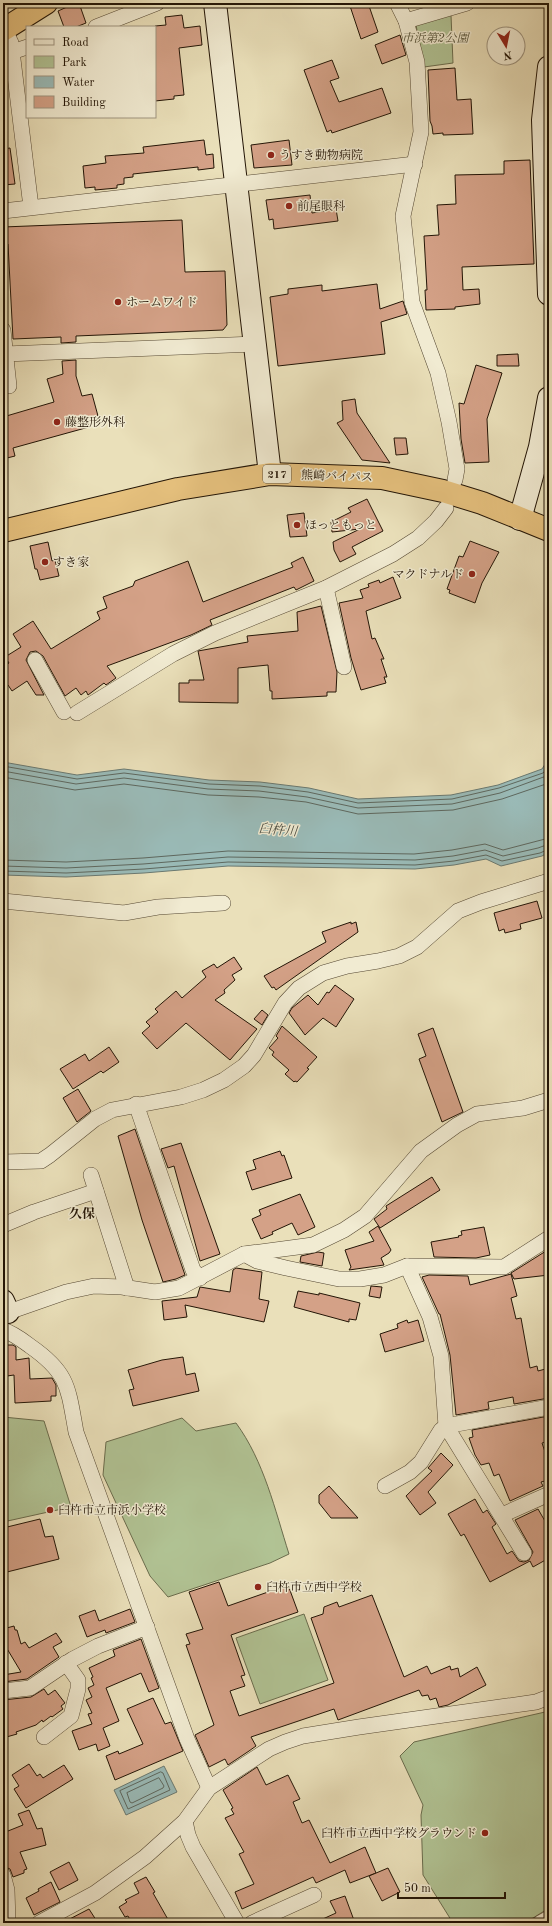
<svg xmlns="http://www.w3.org/2000/svg" width="552" height="1926" font-family="'Old Standard TT','Noto Serif JP',serif">
<rect width="100%" height="100%" fill="#eae0ba"/>
<filter id="stains"><feTurbulence type="fractalNoise" baseFrequency=".005" numOctaves="4"/><feColorMatrix values="0 0 0 0 .2 0 0 0 0 .09 0 0 0 0 .02 0 0 0 .5 -.17"/></filter>
<radialGradient id="worn" r=".72"><stop offset=".6" stop-color="#630" stop-opacity="0"/><stop offset="1" stop-color="#630" stop-opacity=".3"/></radialGradient>
<!-- green -->
<g fill="#b1c394" stroke="#6a6c4d">
<polygon points="451,15 453,63 424,67 416,25"/>
<polygon points="3,1417 44,1421 71,1507 3,1522"/>
<path d="M182,1418L196,1431L236,1423C264,1461 275,1510 289,1554L270,1563L168,1597L150,1576L103,1475L106,1442Z"/>
<polygon points="304,1614 328,1680 260,1704 236,1638"/>
<polygon points="545,1712 549,1716 549,1908 525,1923 453,1923 423,1875 421,1815 423,1805 400,1756 414,1742"/>
</g>
<!-- water -->
<g fill="#9abbb8" stroke="#6a7971">
<polygon points="549,758 549,852 542,856 501,866 486,859 454,865 415,869 228,866 144,873 66,877 3,875 3,762 77,775 124,769 209,780 260,782 309,788 358,799 451,795 498,785 542,769"/>
<polygon points="164,1766 177,1792 126,1815 114,1790"/>
</g>
<g fill="none" stroke-linecap="round" stroke-linejoin="round">
<!-- shore -->
<g stroke="#5e685f" stroke-width="1">
<polyline points="3,766 77,779 124,773 209,784 260,786 308,792 358,803 452,799 499,788 543,773 549,766"/>
<polyline points="3,771 76,784 124,778 208,789 259,791 307,797 358,808 452,804 500,793 549,775"/>
<polyline points="3,777 75,790 124,784 208,795 259,797 306,802 358,814 453,810 502,799 549,783"/>
<polyline points="3,860 66,862 143,858 228,851 414,854 452,850 485,844 503,850 549,838"/>
<polyline points="3,866 66,868 143,864 228,857 415,860 453,856 485,850 503,856 538,848 549,844"/>
<polyline points="3,871 66,873 144,869 228,862 415,865 454,861 486,855 502,861 540,853 549,849"/>
<polygon points="161,1772 163,1773 170,1790 128,1809 120,1791"/>
<polygon points="159,1778 164,1786 163,1788 132,1803 130,1802 127,1793"/>
</g>
</g>
<!-- building -->
<g fill="#d4a187" stroke="#231506">
<polygon points="76,3 79,3 86,23 76,27 64,27 58,11"/>
<polygon points="349,3 368,3 378,32 361,39"/>
<polygon points="182,15 184,28 200,26 202,45 179,48 184,95 174,96 174,99 155,101 155,26 166,25 165,17"/>
<polygon points="400,35 406,55 382,64 375,45"/>
<polygon points="332,60 339,78 330,81 339,102 382,88 391,113 344,129 332,133 331,130 327,132 304,70"/>
<polygon points="455,68 457,100 471,99 473,134 443,135 443,133 433,134 432,126 430,121 428,70"/>
<polygon points="204,140 206,155 213,154 214,168 198,170 198,167 133,174 133,177 124,178 124,184 117,185 117,188 95,190 95,187 85,188 83,166 106,163 105,156 144,153 143,147"/>
<polygon points="289,140 292,165 254,168 251,145"/>
<polygon points="10,148 15,184 3,185 3,149"/>
<polygon points="530,160 534,264 462,267 463,290 479,289 480,304 455,307 455,309 426,310 425,290 427,290 424,236 439,235 437,205 456,204 455,175 504,174 504,161"/>
<polygon points="310,195 312,213 336,209 338,221 274,229 273,219 269,220 266,200"/>
<polygon points="182,220 185,272 225,271 227,325 223,330 76,336 76,342 61,343 61,337 13,339 8,244 3,244 3,227"/>
<polygon points="377,284 380,309 403,301 407,314 381,322 385,354 278,366 270,297 288,294 288,289 322,285 322,291"/>
<polygon points="518,354 519,366 497,366 497,355"/>
<polygon points="76,360 76,376 82,396 92,394 98,416 87,419 89,427 13,448 15,456 3,459 3,417 54,402 47,379 63,374 62,361"/>
<polygon points="476,365 502,373 487,419 489,462 465,463 461,439 459,403 464,404"/>
<polygon points="355,399 357,413 390,463 362,460 337,423 343,420 342,401"/>
<polygon points="394,438 406,438 408,454 396,455"/>
<polygon points="367,499 383,531 352,547 356,554 340,562 334,550 333,542 360,529 332,532 331,522 351,512 348,508"/>
<polygon points="304,513 307,536 290,537 287,515"/>
<polygon points="470,541 499,552 482,583 475,603 449,593 450,590 447,589 459,556 463,557"/>
<polygon points="48,542 52,561 55,560 59,576 40,580 37,569 35,569 30,546"/>
<polygon points="303,557 314,581 296,590 294,587 210,620 212,625 191,635 107,666 116,678 106,685 104,683 88,695 86,691 81,695 76,688 65,696 43,656 36,651 30,652 26,660 44,695 36,695 27,681 12,691 8,685 3,688 3,667 9,663 5,657 21,647 13,634 33,621 51,649 100,619 97,612 107,608 103,597 133,586 135,581 188,561 203,602 293,567 291,563"/>
<polygon points="393,577 401,598 366,611 372,639 375,638 384,659 381,659 387,677 384,677 386,683 361,690 351,658 339,603 363,598 360,590 369,587 368,584 379,580 380,583"/>
<polygon points="321,606 337,672 336,692 327,692 327,696 272,699 272,691 270,691 268,665 238,668 238,703 179,702 179,683 189,683 189,680 204,680 198,651 248,642 247,636 298,631 297,612"/>
<polygon points="537,901 542,918 520,924 521,929 505,933 504,929 499,931 494,913"/>
<polygon points="351,922 351,924 356,922 358,932 276,990 274,987 272,988 264,976 326,942 322,932"/>
<polygon points="234,957 242,969 232,975 235,980 224,990 225,993 215,1000 257,1029 230,1060 186,1023 157,1049 142,1033 150,1026 146,1022 158,1012 155,1009 176,991 182,998 206,977 202,971 214,964 217,968"/>
<polygon points="335,985 354,999 336,1027 323,1018 305,1035 289,1013 292,1008 308,995 318,1005 327,992 329,993"/>
<polygon points="262,1010 268,1015 262,1025 254,1019"/>
<polygon points="282,1026 317,1057 307,1068 309,1069 297,1082 295,1081 294,1082 285,1074 289,1070 272,1055 274,1052 269,1048 278,1038 276,1036"/>
<polygon points="433,1028 463,1112 442,1122 419,1059 426,1056 418,1034"/>
<polygon points="109,1047 119,1062 103,1073 101,1071 73,1089 60,1069 85,1054 89,1061"/>
<polygon points="78,1089 91,1111 77,1122 63,1098"/>
<polygon points="135,1129 185,1275 176,1279 163,1282 142,1220 118,1136"/>
<polygon points="181,1143 220,1254 200,1261 174,1166 168,1168 161,1149"/>
<polygon points="280,1151 282,1156 284,1155 292,1178 252,1190 246,1172 256,1169 253,1160"/>
<polygon points="432,1177 440,1190 380,1228 374,1219 387,1209 386,1206"/>
<polygon points="300,1194 315,1227 298,1235 292,1223 272,1232 273,1234 261,1239 252,1219 261,1215 259,1210"/>
<polygon points="378,1226 391,1250 389,1253 381,1258 384,1265 349,1270 351,1267 345,1250 374,1241 369,1232"/>
<polygon points="484,1227 490,1255 476,1258 434,1257 431,1242 459,1237 458,1236 462,1235 461,1231"/>
<polygon points="546,1251 549,1257 549,1275 514,1279 511,1273"/>
<polygon points="318,1252 324,1253 322,1266 300,1262 301,1256"/>
<polygon points="236,1268 262,1272 259,1299 269,1301 264,1322 185,1305 187,1317 164,1320 162,1301 197,1297 200,1287 230,1292 233,1270"/>
<polygon points="511,1274 517,1296 511,1298 516,1319 521,1318 530,1368 537,1366 538,1371 549,1368 549,1398 514,1404 513,1397 488,1402 489,1409 456,1415 450,1355 440,1314 439,1314 422,1277 429,1275 468,1276 470,1285"/>
<polygon points="371,1286 382,1287 380,1298 369,1296"/>
<polygon points="298,1291 319,1295 319,1293 360,1303 356,1320 349,1319 349,1322 294,1307"/>
<polygon points="407,1320 408,1323 418,1320 424,1341 385,1352 380,1334 398,1328 397,1324"/>
<polygon points="3,1345 13,1345 16,1347 16,1360 29,1358 30,1379 52,1378 56,1385 56,1396 51,1396 51,1401 15,1403 14,1375 7,1376 6,1371 3,1372"/>
<polygon points="183,1357 186,1375 195,1373 199,1391 133,1406 129,1390 134,1389 128,1370 162,1360"/>
<polygon points="549,1416 549,1441 542,1443 549,1464 549,1480 541,1482 543,1486 510,1501 499,1474 494,1476 489,1463 481,1465 475,1455 469,1438 473,1437 472,1430"/>
<polygon points="441,1453 453,1465 428,1492 436,1503 420,1515 406,1496 432,1471 428,1468"/>
<polygon points="329,1486 358,1518 331,1518 319,1503 319,1495"/>
<polygon points="475,1499 483,1513 487,1510 496,1524 492,1527 507,1554 512,1551 519,1561 524,1562 529,1560 533,1552 515,1520 538,1509 549,1528 549,1558 533,1567 530,1561 490,1582 464,1534 461,1536 448,1514"/>
<polygon points="40,1519 45,1537 53,1536 59,1559 3,1573 3,1528"/>
<polygon points="219,1582 228,1606 288,1585 298,1612 231,1635 245,1675 241,1676 245,1686 230,1691 239,1716 334,1683 311,1618 323,1614 324,1607 337,1602 339,1607 372,1595 404,1677 427,1666 431,1674 450,1666 451,1670 458,1668 460,1677 477,1667 486,1685 448,1705 439,1707 436,1698 430,1700 428,1695 422,1696 419,1690 338,1720 334,1709 251,1737 256,1746 249,1751 228,1765 225,1759 209,1767 195,1735 214,1725 186,1645 190,1644 186,1634 203,1629 189,1592"/>
<polygon points="130,1609 135,1622 106,1633 105,1630 87,1637 79,1616 95,1610 99,1621"/>
<polygon points="14,1626 15,1630 17,1630 21,1644 25,1642 29,1648 56,1633 62,1642 53,1647 59,1657 27,1679 3,1682 3,1675 21,1672 3,1642 3,1629"/>
<polygon points="141,1639 159,1688 149,1692 141,1673 106,1688 119,1721 103,1728 110,1746 98,1751 96,1744 79,1750 72,1731 92,1724 88,1714 92,1713 86,1700 92,1697 88,1688 94,1685 91,1678 93,1677 89,1668 115,1656 113,1650"/>
<polygon points="44,1689 48,1695 55,1690 65,1703 61,1706 63,1709 52,1717 51,1716 43,1722 42,1720 36,1725 16,1732 17,1734 3,1738 3,1700 31,1697"/>
<polygon points="153,1698 165,1724 171,1722 183,1751 115,1780 106,1756 118,1751 119,1754 143,1744 127,1709"/>
<polygon points="29,1764 37,1776 40,1774 43,1778 64,1765 73,1779 26,1808 14,1789 19,1786 12,1775"/>
<polygon points="257,1767 266,1785 288,1775 300,1799 293,1802 302,1823 309,1820 330,1863 365,1847 376,1873 350,1883 345,1870 316,1883 313,1877 242,1909 235,1892 254,1884 239,1854 244,1852 225,1818 234,1814 231,1809 233,1808 223,1790"/>
<polygon points="29,1810 37,1829 42,1828 46,1845 20,1852 27,1869 24,1870 24,1873 13,1877 10,1869 3,1866 3,1833 23,1825 18,1814"/>
<polygon points="69,1862 78,1880 59,1890 50,1872"/>
<polygon points="388,1868 400,1892 382,1901 369,1876"/>
<polygon points="146,1877 155,1892 153,1893 170,1923 132,1923 128,1916 125,1917 119,1907 127,1902 125,1900 139,1893 134,1883"/>
<polygon points="51,1882 60,1902 34,1915 26,1898 39,1891 38,1889"/>
<polygon points="345,1896 355,1923 314,1923 336,1913 330,1901"/>
<polygon points="89,1909 98,1923 62,1923"/>
</g>
<g fill="none" stroke-linecap="round" stroke-linejoin="round">
<!-- street casing -->
<g stroke="#554833" stroke-width="16">
<g id="street">
<polyline points="397,3 406,21 417,62 421,132 403,216 412,302 438,373 449,422 457,469 455,480"/>
<polyline points="406,21 467,3"/>
<polyline points="3,26 11,43 31,207"/>
<polyline points="96,27 157,3"/>
<polyline points="12,52 27,47"/>
<polyline points="3,211 415,164"/>
<polyline points="3,330 9,386"/>
<polyline points="5,354 255,344"/>
<polyline points="326,588 344,667"/>
<polyline points="35,660 64,712"/>
<polyline points="77,713 173,654 215,633 326,588 393,554 418,538 436,521 446,508"/>
<polyline points="3,901 124,913 158,907 223,903"/>
<polyline points="136,1104 193,1270 200,1278"/>
<polyline points="3,1162 41,1161 50,1155 95,1119 112,1110 181,1097 203,1090 224,1080 244,1066 254,1055 285,1003 299,988 323,973 347,966 378,961 399,956 417,947 458,911 481,902 549,881"/>
<polyline points="91,1175 127,1288"/>
<polyline points="3,1225 34,1212 96,1191"/>
<polyline points="244,1254 257,1261 286,1268 339,1279 360,1279 384,1275 407,1266 504,1267 549,1238"/>
<polyline points="407,1266 430,1317 441,1356 446,1426 524,1553"/>
<polyline points="3,1314 66,1292 94,1286 122,1287 155,1292 179,1288 244,1254 313,1245 344,1230 365,1216 421,1151 457,1125 477,1114 523,1108 549,1100"/>
<path d="M3,1330C13,1333 22,1340 30,1346C69,1373 68,1388 76,1432L187,1739L209,1788"/>
<polyline points="385,1486 410,1472 421,1462 441,1430 446,1426 549,1407"/>
<polyline points="502,1515 549,1494"/>
<polyline points="3,1691 30,1688 73,1659 98,1646 147,1627"/>
<polyline points="44,1737 71,1716 78,1689 78,1680 66,1663"/>
<polyline points="185,1821 188,1835 193,1847 237,1923"/>
<polyline points="3,1875 7,1890 8,1923"/>
<polyline points="39,1923 95,1893 145,1857 185,1821 209,1788 269,1749 285,1742 303,1736 359,1727 536,1702 549,1697"/>
<polyline points="252,1923 314,1895"/>
<polyline points="540,1923 549,1918"/>
</g>
</g>
<!-- secondary casing -->
<g stroke="#231506" stroke-width="24">
<g id="secondary">
<polyline points="215,3 270,474"/>
<polyline points="549,67 543,120 549,294"/>
<polyline points="520,519 540,447 549,398"/>
<polyline points="3,1301 8,1312"/>
</g>
</g>
<!-- highway casing -->
<g stroke="#231506" stroke-width="24">
<g id="highway">
<polyline points="3,30 46,3"/>
<polyline points="3,531 178,489 270,474 382,478 443,491 482,503 549,530"/>
</g>
</g>
<!-- street -->
<use href="#street" stroke="#f1ebd2" stroke-width="15"/>
<!-- secondary -->
<use href="#secondary" stroke="#f1ebd2" stroke-width="22"/>
<!-- highway -->
<use href="#highway" stroke="#e5c07d" stroke-width="22"/>
</g>
<!-- markers -->
<g fill="#8f2418" stroke="#f1ebd2" stroke-width="1.5">
<circle cx="271" cy="155" r="4"/>
<circle cx="289" cy="206" r="4"/>
<circle cx="118" cy="302" r="4"/>
<circle cx="57" cy="422" r="4"/>
<circle cx="297" cy="525" r="4"/>
<circle cx="45" cy="562" r="4"/>
<circle cx="472" cy="574" r="4"/>
<circle cx="50" cy="1510" r="4"/>
<circle cx="258" cy="1587" r="4"/>
<circle cx="485" cy="1833" r="4"/>
</g>
<g text-anchor="middle" stroke-width="3" stroke-linejoin="round" paint-order="stroke">
<!-- shield labels -->
<rect fill="#f1ebd2" stroke="#615543" stroke-width="1" x="263" y="465" width="28" height="18" rx="3"/>
<g font-size="11" font-weight="bold" fill="#231506">
<text x="277" y="478">217</text>
</g>
<!-- park labels -->
<g font-size="12" font-style="italic" fill="#555238" stroke="#f1ebd2">
<text x="435" y="42">市浜第2公園</text>
</g>
<!-- poi labels -->
<g font-size="12" fill="#231506" stroke="#f1ebd2" text-anchor="start">
<text x="279" y="159">うすき動物病院</text>
<text x="297" y="210">前尾眼科</text>
<text x="126" y="306">ホームワイド</text>
<text x="65" y="426">藤整形外科</text>
<text x="305" y="529">ほっともっと</text>
<text x="53" y="566">すき家</text>
<text x="464" y="578" text-anchor="end">マクドナルド</text>
<text x="58" y="1514">臼杵市立市浜小学校</text>
<text x="266" y="1591">臼杵市立西中学校</text>
<text x="477" y="1837" text-anchor="end">臼杵市立西中学校グラウンド</text>
</g>
<!-- street labels -->
<g font-size="12" fill="#231506" stroke="#f1ebd2">
<text transform="translate(337 476) rotate(2)" y="4">熊崎バイパス</text>
</g>
<!-- water labels -->
<g font-size="13" font-style="italic" fill="#4d4f44" stroke="#f1ebd2">
<text transform="translate(278 829) rotate(5)" y="5">臼杵川</text>
</g>
<!-- neighbourhood labels -->
<g font-size="13" font-weight="bold" fill="#231506" stroke="#f1ebd2">
<text x="82" y="1218">久保</text>
</g>
</g>
<!-- margin -->
<rect width="552" height="1926" fill="none" stroke="#eae0ba" stroke-width="16"/>
<rect x="4" y="4" width="544" height="1918" fill="none" stroke="#231506" stroke-width="2"/>
<rect x="8" y="8" width="536" height="1910" fill="none" stroke="#231506"/>
<!-- legend -->
<rect x="26" y="26" width="130" height="92" fill="#f1ebd2" stroke="#9f9580"/>
<rect x="34" y="39" width="20" height="6" fill="#f1ebd2" stroke="#9f9580"/>
<text x="62" y="46" font-size="12" fill="#231506">Road</text>
<rect x="34" y="56" width="20" height="12" fill="#b1c394" stroke="#9f9580"/>
<text x="62" y="66" font-size="12" fill="#231506">Park</text>
<rect x="34" y="76" width="20" height="12" fill="#9abbb8" stroke="#9f9580"/>
<text x="62" y="86" font-size="12" fill="#231506">Water</text>
<rect x="34" y="96" width="20" height="12" fill="#d4a187" stroke="#9f9580"/>
<text x="62" y="106" font-size="12" fill="#231506">Building</text>
<!-- north arrow -->
<g transform="translate(506 46) rotate(170)"><circle r="19" fill="#f1ebd2" stroke="#9f9580"/>
<path d="M0-3L7 15L0 10L-7 15Z" fill="#8f2418"/>
<text y="-6" font-size="11" font-weight="bold" text-anchor="middle" fill="#231506">N</text>
</g>
<!-- scale -->
<path d="M398 1892v6h107v-6" fill="none" stroke="#231506" stroke-width="2"/>
<text x="404" y="1892" font-size="12" fill="#231506" stroke="#f1ebd2" stroke-width="3" paint-order="stroke">50 m</text>
<rect width="100%" height="100%" filter="url(#stains)"/>
<rect width="100%" height="100%" fill="url(#worn)"/>
</svg>
